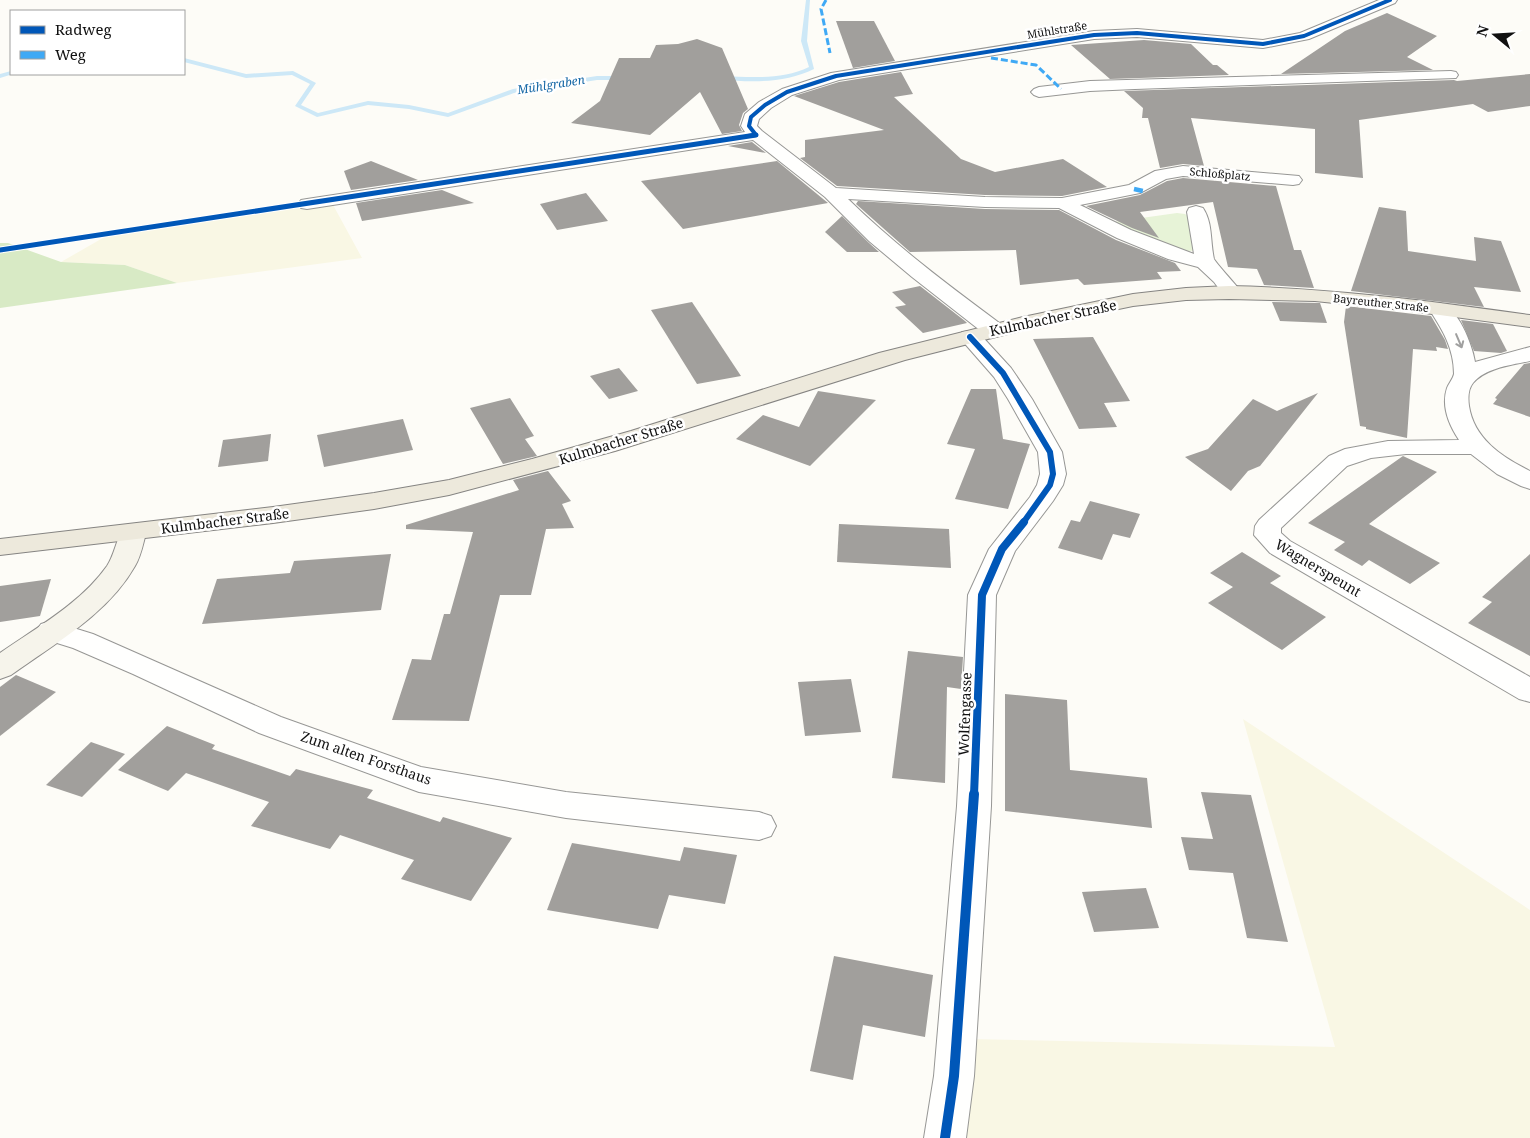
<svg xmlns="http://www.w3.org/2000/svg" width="1530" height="1138" font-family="'Noto Serif',serif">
<rect width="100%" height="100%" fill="#fdfcf7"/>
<!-- farmland -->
<g fill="#f9f7e4">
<polygon points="332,203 362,258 177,283 125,265 61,262 108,235"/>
<polygon points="1243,719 1530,910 1530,1138 955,1138 969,1039 1335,1047"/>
</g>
<!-- green -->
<path fill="#e7f3d7" d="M1177,213L1185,214L1189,217L1195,250C1176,257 1132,230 1113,222Z"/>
<!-- forest -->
<polygon fill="#d8eac5" points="0,243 8,243 61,262 125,265 177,283 0,308"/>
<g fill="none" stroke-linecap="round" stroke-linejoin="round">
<!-- stream -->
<g fill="#cde8f7" fill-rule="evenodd">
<path d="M806,0H810L807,41L814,69C786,83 751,83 720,79V77L722,76C751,77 782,80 809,67L801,41Z"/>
<polygon points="184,58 246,74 293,71 316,83 301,105 318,113 368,101 409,105 448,113 513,89 597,76 623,76 626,78 623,80 597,80 514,93 448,117 409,109 368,105 317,117 295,106 310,84 292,75 246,78 184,62"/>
<polygon points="11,71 13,74 0,78 0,74"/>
</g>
</g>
<!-- building -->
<g fill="#a19f9c">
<polygon points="1387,13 1437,36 1407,57 1433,70 1281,74 1345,31"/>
<polygon points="836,21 874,21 895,61 853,68"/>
<polygon points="697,39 722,48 748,109 743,113 739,125 742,131 722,134 700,92 650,135 571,123 600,101 619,58 650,58 656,45 678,44"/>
<polygon points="1144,40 1191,44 1213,65 1217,65 1229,75 1110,79 1071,45"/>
<polygon points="901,72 913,94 894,97 961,159 995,172 1063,159 1107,187 1062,196 985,195 837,186 800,158 805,157 805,140 884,130 794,96 839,82"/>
<polygon points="1530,74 1530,106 1488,112 1473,104 1359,120 1363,178 1315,173 1315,129 1191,118 1204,166 1183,164 1160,168 1148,118 1142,118 1143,108 1124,91 1454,80 1457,81"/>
<polygon points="752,142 766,153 728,146"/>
<polygon points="371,161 418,180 351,190 344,171"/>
<polygon points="777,161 828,203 683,229 641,181"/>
<polygon points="1183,178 1276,186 1294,250 1301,250 1314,288 1264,285 1257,269 1228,267 1213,202 1140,212 1159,238 1132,228 1086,206 1140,195 1167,181"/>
<polygon points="442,190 474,203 362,221 356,203"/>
<polygon points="586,193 608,221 557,230 540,204"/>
<polygon points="858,201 985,209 1059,210 1116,240 1175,263 1181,271 1157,272 1162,279 1084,285 1078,279 1020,285 1016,250 910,252 856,204"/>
<polygon points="1379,207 1406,211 1408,251 1476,261 1474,237 1501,241 1521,292 1474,287 1484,307 1351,291"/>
<polygon points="842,216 868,242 879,252 847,252 825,232"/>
<polygon points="920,286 965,321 967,323 923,333 895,307 906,305 892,292"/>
<polygon points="692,302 741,376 697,384 651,310"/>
<polygon points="1272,302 1320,303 1327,323 1280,321"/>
<polygon points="1346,306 1431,316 1445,340 1448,349 1436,347 1437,351 1413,349 1407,438 1366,429 1366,427 1360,426 1344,322"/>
<polygon points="1461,320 1493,324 1507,351 1501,353 1474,351"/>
<polygon points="1093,337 1130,401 1104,403 1117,427 1079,429 1033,339"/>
<polygon points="1530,363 1530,417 1493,404 1497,399 1495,398 1524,364"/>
<polygon points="619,368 638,391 609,399 590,376"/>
<polygon points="971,389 996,389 1003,439 1030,444 1008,509 955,499 975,449 947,444"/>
<polygon points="818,391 876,400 810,466 736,439 763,415 799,427"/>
<polygon points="1318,393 1260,466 1248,471 1231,491 1185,457 1208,449 1253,399 1277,411"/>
<polygon points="510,398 534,436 525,439 537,456 503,464 470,408"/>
<polygon points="403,419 413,450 324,467 317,435"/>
<polygon points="271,434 268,461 218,467 223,440"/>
<polygon points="1403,456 1437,472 1369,524 1440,563 1410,584 1369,560 1362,566 1334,550 1345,542 1308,523"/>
<polygon points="548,471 571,501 562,504 574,528 546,529 531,595 500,595 469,721 392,720 412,659 431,660 444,614 450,614 473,532 406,529 406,525 519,490 513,480"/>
<polygon points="1090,501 1140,514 1130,538 1113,534 1102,560 1058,548 1071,520 1080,522"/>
<polygon points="839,524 949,529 951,568 837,562"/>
<polygon points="1242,552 1281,576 1270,583 1326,617 1282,650 1208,603 1233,587 1210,573"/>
<polygon points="391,554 381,610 202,624 217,579 290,573 294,561"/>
<polygon points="1530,554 1530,656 1468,623 1492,602 1482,597"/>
<polygon points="51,579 40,616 0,622 0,586"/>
<polygon points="908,651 963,657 961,689 947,687 945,783 892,778"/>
<polygon points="16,675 56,692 0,736 0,687"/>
<polygon points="851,679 861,732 805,736 798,682"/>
<polygon points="1005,694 1067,700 1070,770 1147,778 1152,828 1005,811"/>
<polygon points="167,726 215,745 212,749 290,776 296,769 373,790 367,798 440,822 443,817 512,838 471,901 401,879 414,860 340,835 330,849 251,826 269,802 186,773 168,791 118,770"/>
<polygon points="91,742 125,754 82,797 46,785"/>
<polygon points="1201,792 1251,795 1288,942 1247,938 1233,873 1189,870 1181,837 1213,839"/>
<polygon points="572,843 680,861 684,847 737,855 725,904 669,895 658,929 547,910"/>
<polygon points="1146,888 1159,928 1094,932 1082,892"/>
<polygon points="834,956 933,975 925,1037 863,1025 853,1080 810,1071"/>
</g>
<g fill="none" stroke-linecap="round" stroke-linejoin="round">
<!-- street casing -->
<g stroke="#979795" stroke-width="2">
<g id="street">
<path d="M1379,0H1397L1395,3L1309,39L1263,48L1137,37L1094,39L839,80L792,95L771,108L759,119L757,126L762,131L836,188L985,197L1062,198L1129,185L1155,171L1183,166L1299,176L1302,180L1299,184L1293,185L1183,176L1166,179L1140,193L1080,205L1131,230L1194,254L1187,212L1189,208L1196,206L1203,208C1213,223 1210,242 1214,259C1215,262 1238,287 1242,293L1239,297L1232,299L1225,297L1214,282L1198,267L1168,259L1117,238L1059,208L985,207L848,199C896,246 948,285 1002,325L1005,330L1002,335L994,336L986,335L912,277L869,241L825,197L753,140L307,209L301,208L298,204L301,200L307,199L745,132L741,126L745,114L759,102L782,89L831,73L1094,31L1137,29L1263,40L1300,33Z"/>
<polygon points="1451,71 1456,72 1458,75 1456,78 1135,89 1090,91 1039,97 1034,95 1031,92 1034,89 1039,87 1090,81"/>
<path d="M1439,303C1458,307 1472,344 1475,362L1530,347V361C1512,365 1485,368 1473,383C1468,389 1468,399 1469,406C1474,439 1502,457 1530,471V489L1521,486L1497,474L1471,454H1406L1371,458L1347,466L1281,528V533L1290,541L1530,677V702L1519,699L1270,553L1254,535L1255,526L1259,520L1329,456L1345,449L1388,441L1459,440C1449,425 1441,406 1447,388C1449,383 1453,379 1454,374C1454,348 1442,329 1429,309L1432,305Z"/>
<polygon points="970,331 978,332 1011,368 1032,399 1062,452 1066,474 1063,485 1053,501 1015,551 996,595 991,806 974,1076 966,1138 924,1138 934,1076 957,806 968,595 989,549 1030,497 1037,485 1040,474 1038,452 1008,399 994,377 959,337 962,332"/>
<polygon points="51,621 93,634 281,717 421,767 566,792 759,812 771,816 776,826 771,836 759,840 566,818 419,792 259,733 133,674 73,648 41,638 36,631 41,624"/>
</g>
</g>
<!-- secondary casing -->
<g stroke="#8e8d8b" stroke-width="2">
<path id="secondary" d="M133,525L142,527L146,533C143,544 141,556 135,566C108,614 54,644 11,675L0,679V653C36,628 81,603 107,566C115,554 116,539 124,527Z"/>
</g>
<!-- primary casing -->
<g stroke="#858482" stroke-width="2">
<path id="primary" d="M1229,286C1330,288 1430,301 1530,315V327L1402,310L1315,301L1229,299L1186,300L1133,306L1051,323L905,360L615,451L449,495L374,509L273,523L0,555V539L273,507L374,493L449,480L532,459L631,431L879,353L1023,317L1133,294L1186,288Z"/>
</g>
<!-- street -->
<use href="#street" fill="#fffffe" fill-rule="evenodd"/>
<!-- secondary -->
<use href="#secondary" fill="#f6f4eb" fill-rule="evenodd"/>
<!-- primary -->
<use href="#primary" fill="#ede9dc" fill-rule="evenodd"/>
<!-- quiet-far1 -->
<g stroke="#3fa9f5" stroke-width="3" stroke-dasharray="7 3" stroke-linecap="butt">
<polyline points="826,0 821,9 830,53"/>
<polyline points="991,58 1036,65 1061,89"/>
</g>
<!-- quiet -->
<polyline stroke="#3fa9f5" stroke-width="4.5" stroke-dasharray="9 4.5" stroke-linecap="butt" points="1134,189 1143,191"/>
<!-- cycleway-far4 casing -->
<g stroke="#fff" stroke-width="5.5">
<polyline id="cycleway-far4" points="748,136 756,135 749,126 751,117 765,105 787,92 836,76 1094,35 1137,33 1263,44 1304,36 1390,0"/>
</g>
<!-- cycleway-far3 casing -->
<g stroke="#fff" stroke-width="7">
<polyline id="cycleway-far3" points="0,250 756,135"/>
</g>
<!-- cycleway-far2 casing -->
<g stroke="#fff" stroke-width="9">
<polyline id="cycleway-far2" points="970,337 1003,373 1050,452 1053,474 1050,485 1023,523"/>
</g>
<!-- cycleway-far1 casing -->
<g stroke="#fff" stroke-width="11">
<polyline id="cycleway-far1" points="974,795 982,595 1002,549 1024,522"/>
</g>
<!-- cycleway casing -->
<g stroke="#fff" stroke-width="13">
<polyline id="cycleway" points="945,1138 954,1076 974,794"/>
</g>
<!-- cycleway-far4 -->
<use href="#cycleway-far4" stroke="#0057b8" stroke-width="4"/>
<!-- cycleway-far3 -->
<use href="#cycleway-far3" stroke="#0057b8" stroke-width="5"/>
<!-- cycleway-far2 -->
<use href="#cycleway-far2" stroke="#0057b8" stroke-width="6"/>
<!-- cycleway-far1 -->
<use href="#cycleway-far1" stroke="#0057b8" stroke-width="8"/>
<!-- cycleway -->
<use href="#cycleway" stroke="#0057b8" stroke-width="10"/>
</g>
<!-- one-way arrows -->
<defs><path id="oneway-shaft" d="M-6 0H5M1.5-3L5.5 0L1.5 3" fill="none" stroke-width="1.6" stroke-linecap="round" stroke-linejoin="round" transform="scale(1.25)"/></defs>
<use stroke="#a0a09f" href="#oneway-shaft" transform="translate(1459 341) rotate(67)"/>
<g text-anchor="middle" stroke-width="5" stroke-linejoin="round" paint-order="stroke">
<!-- far-street labels -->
<g font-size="11" fill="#111" stroke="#fff">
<text transform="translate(1057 30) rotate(-9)" y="4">Mühlstraße</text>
<text transform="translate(1220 174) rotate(5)" y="4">Schloßplatz</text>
<text transform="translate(1381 303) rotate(6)" y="4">Bayreuther Straße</text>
</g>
<!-- far-water labels -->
<g font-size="12" font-style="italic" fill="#1768a6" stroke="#fff">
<text transform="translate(551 85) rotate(-9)" y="4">Mühlgraben</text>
</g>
<!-- street labels -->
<g font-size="14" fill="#111" stroke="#fff">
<text transform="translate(1053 318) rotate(-12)" y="5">Kulmbacher Straße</text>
<text transform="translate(621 441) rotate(-17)" y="5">Kulmbacher Straße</text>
<text transform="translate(225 521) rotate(-7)" y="5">Kulmbacher Straße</text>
<text transform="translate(1318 568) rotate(31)" y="5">Wagnerspeunt</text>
<text transform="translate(965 714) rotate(-88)" y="5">Wolfengasse</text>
<text transform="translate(366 758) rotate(19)" y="5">Zum alten Forsthaus</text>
</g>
</g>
<!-- legend -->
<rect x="10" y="10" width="175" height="65" fill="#ffffff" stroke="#a0a0a0"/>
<rect x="20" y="26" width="25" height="8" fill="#0057b8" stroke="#a0a0a0"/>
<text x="55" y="35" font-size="15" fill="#111111">Radweg</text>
<rect x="20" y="51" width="25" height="8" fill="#3fa9f5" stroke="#a0a0a0"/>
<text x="55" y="60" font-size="15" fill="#111111">Weg</text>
<!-- north arrow -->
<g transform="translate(1495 35) rotate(288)" stroke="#ffffff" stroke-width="4" paint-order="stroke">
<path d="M0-4L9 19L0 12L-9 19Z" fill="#111111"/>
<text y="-8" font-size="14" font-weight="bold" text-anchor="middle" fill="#111111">N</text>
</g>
</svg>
